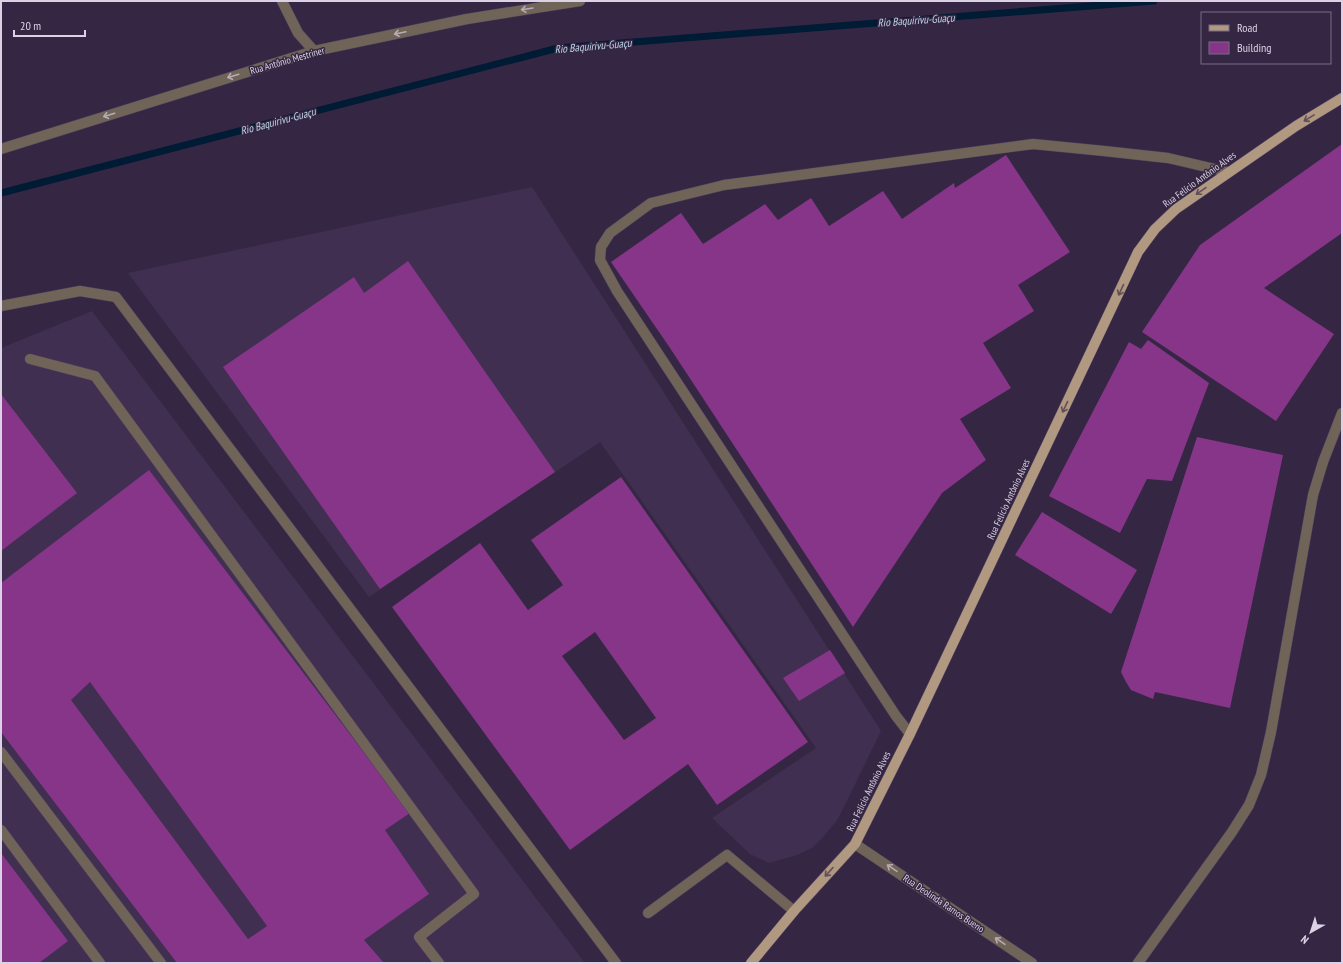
<svg xmlns="http://www.w3.org/2000/svg" width="1343" height="964" font-family="'PT Sans Narrow',sans-serif">
<rect width="100%" height="100%" fill="#352743"/>
<!-- built -->
<g fill="#402f51">
<polygon points="532,187 881,731 838,819 823,837 812,848 797,855 769,863 750,854 712,818 816,748 600,442 369,597 128,273"/>
<polygon points="92,311 585,963 1,963 1,348"/>
</g>
<g fill="none" stroke-linecap="round" stroke-linejoin="round">
<!-- stream -->
<polyline stroke="#001b34" stroke-width="7" points="1,193 558,48 1154,1"/>
</g>
<!-- building -->
<g fill="#863589" fill-rule="evenodd">
<polygon points="1342,144 1342,233 1264,288 1334,334 1276,421 1142,332 1200,245"/>
<polygon points="1006,155 1070,252 1018,285 1034,311 983,343 1011,388 960,419 986,460 942,493 853,627 670,348 611,262 681,213 703,244 765,204 778,220 811,198 829,226 883,191 902,219 954,183 955,188"/>
<polygon points="408,261 555,472 380,589 223,367 354,277 364,293"/>
<polygon points="1148,340 1209,383 1172,481 1147,479 1120,533 1049,496 1129,342 1141,349"/>
<polygon points="1,394 77,493 1,551"/>
<polygon points="1197,437 1283,455 1230,708 1155,692 1153,699 1131,690 1126,682 1121,672"/>
<path d="M149,470L410,813L385,830L429,894L364,940L384,963H177L1,732V583ZM90,682L267,926L248,939L71,700Z"/>
<path d="M621,477L808,742L717,805L688,764L570,850L392,607L480,543L528,610L563,585L531,540ZM595,632L656,718L624,740L562,656Z"/>
<polygon points="1042,512 1137,570 1111,614 1015,555"/>
<polygon points="830,650 845,673 799,701 783,678"/>
<polygon points="1,853 68,941 39,963 1,963"/>
</g>
<g fill="none" stroke-linecap="round" stroke-linejoin="round">
<!-- minor casing -->
<g stroke="#50435d" stroke-width="11">
<g id="minor">
<polyline points="282,1 298,33 314,51"/>
<polyline points="1,149 314,51 467,19 580,1"/>
<polyline points="1,306 80,291 116,297 616,963"/>
<polyline points="30,359 95,376 474,894 419,937 439,963"/>
<polyline points="910,734 896,716 617,291 600,260 601,247 610,233 651,203 724,185 1033,144 1104,151 1168,158 1228,172"/>
<polyline points="1,752 161,963"/>
<polyline points="1,830 100,963"/>
<polyline points="855,844 1032,963"/>
<polyline points="648,913 727,855 794,911"/>
<polyline points="1138,963 1232,832 1249,805 1261,775 1271,732 1313,495 1323,462 1342,413"/>
</g>
</g>
<!-- major casing -->
<g stroke="#50435d" stroke-width="11">
<polyline id="major" points="751,963 794,911 855,844 910,734 1138,252 1155,229 1176,209 1296,126 1342,98"/>
</g>
<!-- minor -->
<use href="#minor" stroke="#706458" stroke-width="10"/>
<!-- major -->
<use href="#major" stroke="#b09881" stroke-width="10"/>
</g>
<!-- one-way arrows -->
<defs><path id="oneway-shaft" d="M-6 0H5M1.5-3L5.5 0L1.5 3" fill="none" stroke-width="1.6" stroke-linecap="round" stroke-linejoin="round"/></defs>
<g stroke="#b6acb4">
<use href="#oneway-shaft" transform="translate(527 9) rotate(171)"/>
<use href="#oneway-shaft" transform="translate(400 33) rotate(168)"/>
<use href="#oneway-shaft" transform="translate(233 76) rotate(163)"/>
<use href="#oneway-shaft" transform="translate(109 115) rotate(163)"/>
<use href="#oneway-shaft" transform="translate(892 868) rotate(-146)"/>
<use href="#oneway-shaft" transform="translate(1000 941) rotate(-146)"/>
</g>
<g stroke="#604f59">
<use href="#oneway-shaft" transform="translate(1309 118) rotate(149)"/>
<use href="#oneway-shaft" transform="translate(1201 191) rotate(145)"/>
<use href="#oneway-shaft" transform="translate(1121 290) rotate(115)"/>
<use href="#oneway-shaft" transform="translate(1065 407) rotate(115)"/>
<use href="#oneway-shaft" transform="translate(829 872) rotate(132)"/>
</g>
<g text-anchor="middle" stroke-width="3" stroke-linejoin="round" paint-order="stroke">
<!-- street labels -->
<g font-size="10" fill="#dbd3e5" stroke="#352743">
<text transform="translate(287 60) rotate(-16)" y="4">Rua Antônio Mestriner</text>
<text transform="translate(1199 179) rotate(-36)" y="4">Rua Felício Antônio Alves</text>
<text transform="translate(1008 499) rotate(-65)" y="4">Rua Felício Antônio Alves</text>
<text transform="translate(868 791) rotate(-64)" y="4">Rua Felício Antônio Alves</text>
<text transform="translate(944 903) rotate(34)" y="4">Rua Deolinda Ramos Bueno</text>
</g>
<!-- water labels -->
<g font-size="11" font-style="italic" fill="#bfd5e9" stroke="#352743">
<text transform="translate(916 20) rotate(-4)" y="4">Rio Baquirivu-Guaçu</text>
<text transform="translate(593 46) rotate(-5)" y="4">Rio Baquirivu-Guaçu</text>
<text transform="translate(278 121) rotate(-15)" y="4">Rio Baquirivu-Guaçu</text>
</g>
</g>
<!-- border -->
<rect width="1343" height="964" fill="none" stroke="#dbd3e5" stroke-width="4"/>
<!-- legend -->
<rect x="1201" y="12" width="130" height="52" fill="#352743" stroke="#776c84"/>
<rect x="1209" y="25" width="20" height="6" fill="#b09881" stroke="#776c84"/>
<text x="1237" y="32" font-size="12" fill="#dbd3e5">Road</text>
<rect x="1209" y="42" width="20" height="12" fill="#863589" stroke="#776c84"/>
<text x="1237" y="52" font-size="12" fill="#dbd3e5">Building</text>
<!-- north arrow -->
<g transform="translate(1311 932) rotate(219)" stroke="#352743" stroke-width="3" paint-order="stroke">
<path d="M0-3L7 15L0 10L-7 15Z" fill="#dbd3e5"/>
<text y="-6" font-size="11" font-weight="bold" text-anchor="middle" fill="#dbd3e5">N</text>
</g>
<!-- scale -->
<path d="M14 30v6h71v-6" fill="none" stroke="#dbd3e5" stroke-width="2"/>
<text x="20" y="30" font-size="12" fill="#dbd3e5" stroke="#352743" stroke-width="3" paint-order="stroke">20 m</text>
</svg>
